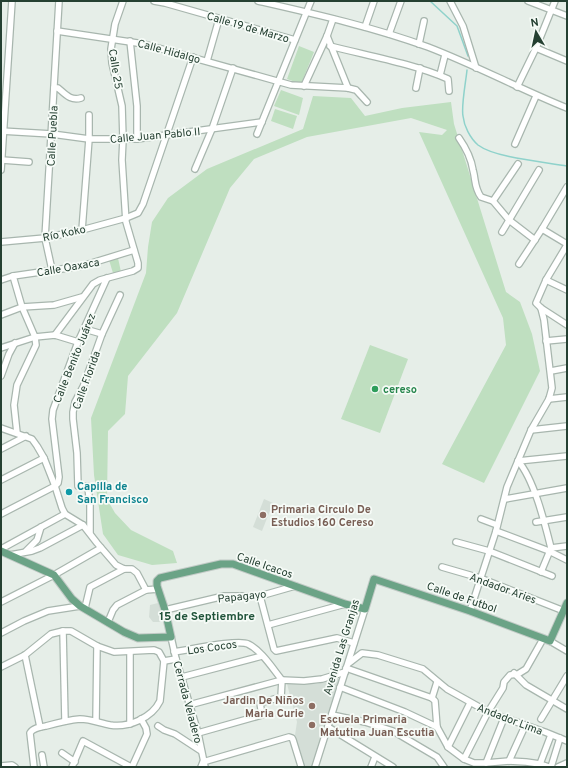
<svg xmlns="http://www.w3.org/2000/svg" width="568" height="768" font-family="Overpass,sans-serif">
<rect width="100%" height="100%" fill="#e6eee8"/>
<!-- built -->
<g fill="#d4ded7">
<polygon points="264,499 273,503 262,531 253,527"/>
<polygon points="158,603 164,622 153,622 149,617 150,605"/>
<polygon points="342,678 314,767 308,767 303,765 295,735 297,722 287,684 316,684"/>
</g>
<!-- green -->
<g fill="#bfdfc0">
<polygon points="299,46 314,52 301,84 287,79"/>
<polygon points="281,90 303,98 299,115 274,106"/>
<polygon points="313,96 351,98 365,116 402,108 451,102 454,124 506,292 520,302 532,334 540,371 484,483 442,464 506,345 503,318 419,132 442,135 447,130 411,118 307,137 254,159 230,188 177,313 128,376 125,414 108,431 107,499 115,513 131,530 173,551 177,563 152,565 118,555 103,534 94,475 91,418 146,273 148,247 152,222 168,198 207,169 303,129"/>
<polygon points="275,109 297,116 293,129 271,121"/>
<polygon points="118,258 121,272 113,273 109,260"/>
<polygon points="370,345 408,359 380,433 341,419"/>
</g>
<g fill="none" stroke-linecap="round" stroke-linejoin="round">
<!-- stream -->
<g stroke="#8fd2cb" stroke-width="1.5">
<polyline points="430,1 457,26 468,56"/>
<path d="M467,70C466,81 461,106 463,116C464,126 470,138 478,145C495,158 545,162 567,166"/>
</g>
<!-- minor casing -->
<g stroke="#a8b6ae" stroke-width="8">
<g id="minor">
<polyline points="154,1 165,3 295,40"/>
<path d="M258,1C315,14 373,27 428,47C475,65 520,89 567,108"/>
<polyline points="450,1 463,26 476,68"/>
<polyline points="528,1 567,16"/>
<polyline points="365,27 374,1"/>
<polyline points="57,31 144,44 291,85 348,88 356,90 367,102"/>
<polyline points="389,34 401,1"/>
<polyline points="327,36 348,88"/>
<polyline points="130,41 137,106 137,139"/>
<polyline points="419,44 424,21"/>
<path d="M330,46C369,56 411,63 448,79L449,91"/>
<polyline points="536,48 567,61"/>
<polyline points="207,61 219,19"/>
<polyline points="440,75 445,55"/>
<polyline points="304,86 327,36 333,19"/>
<polyline points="517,87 536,48 555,1"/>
<path d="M54,88H58C66,95 71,101 81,98"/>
<polyline points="416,88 420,68"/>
<polyline points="1,131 52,134 89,139 137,139 262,122"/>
<polyline points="257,134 311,1"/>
<path d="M459,138C466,148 471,157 473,170C476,181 474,187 481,197L493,201L509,220L535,240"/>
<polyline points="515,144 536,96"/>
<polyline points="2,160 29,162"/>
<polyline points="195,169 212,129 233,68"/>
<polyline points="1,170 12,1"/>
<polyline points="493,201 518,164"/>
<polyline points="542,229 567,244"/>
<polyline points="82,230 89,139 89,115"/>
<polyline points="502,232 539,170"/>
<polyline points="1,242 45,238 82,230 126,218 138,213 143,204 193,57"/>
<polyline points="567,245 546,280 536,303 541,308 567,325"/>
<polyline points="519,264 542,229 567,187"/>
<polyline points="52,270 45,238 59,1"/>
<polyline points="13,276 22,307 35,337 36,345 17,385 14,405 17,433"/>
<polyline points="1,280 13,276 82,266 134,250"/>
<polyline points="546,280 567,290"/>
<polyline points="1,315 22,307 54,305 82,297"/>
<polyline points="85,329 102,334"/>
<polyline points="55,335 93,284 100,280 133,271 138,268 138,263 126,222 122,160 123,139 122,106 112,63 111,49 115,24 123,1"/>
<polyline points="546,341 567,339"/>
<polyline points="1,348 35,337 55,335 78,342"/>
<polyline points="551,371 567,368"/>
<polyline points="1,376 9,354 15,343"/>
<polyline points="549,399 567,397"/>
<polyline points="1,428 32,439 37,446 44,458 55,486 62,508 65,514 83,525 97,543 116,565 124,569 132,569 137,573 146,590 158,589"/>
<polyline points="531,430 567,426"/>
<polyline points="1,449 26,436"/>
<path d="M518,461C534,479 545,524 551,548"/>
<polyline points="518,461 567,456"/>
<polyline points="1,480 44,458"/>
<polyline points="505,499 567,488"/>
<polyline points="1,514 55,486 58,483 59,477 52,419 53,410 78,342 107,278"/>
<polyline points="481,519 497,525"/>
<polyline points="536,522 567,517"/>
<polyline points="496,531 549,551 567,560"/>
<polyline points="90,532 90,504 88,488 87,486 78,486 77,453 73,419 73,412 75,402 83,387 102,334 120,295"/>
<polyline points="456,542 489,551 552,576"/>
<polyline points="1,549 65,514"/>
<polyline points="26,551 37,540 41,527"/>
<polyline points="10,555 32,551 40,548 83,525"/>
<polyline points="442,567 480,578 564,611"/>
<polyline points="541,572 551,548 567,546"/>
<polyline points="260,596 274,649 276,651 337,638 354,643"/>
<polyline points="1,602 54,575 101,548"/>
<polyline points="85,608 90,587 124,569"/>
<polyline points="165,610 224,596 260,596 295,586"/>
<polyline points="470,611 496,531 507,487 531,430 549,399 552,388 544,320 541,308"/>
<polyline points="108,622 113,610 117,605 146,590"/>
<polyline points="268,625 345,604"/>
<polyline points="63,631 65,721"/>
<polyline points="1,633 24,621 48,611 80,606"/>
<polyline points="171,637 176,659 198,733 205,767"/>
<polyline points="550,641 567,651"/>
<path d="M174,652C189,650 238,639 248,644C261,650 273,669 282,680L281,697L260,703L262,715L198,733"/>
<polyline points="25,655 40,727"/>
<polyline points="164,661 176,659"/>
<polyline points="349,663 362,653 378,655 423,669 447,689 488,712 545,732 567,741"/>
<path d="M1,667L25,655L51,634L63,631H71L97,646L114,652L154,650L159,652L164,661L160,701C152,718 128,728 110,725C100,723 90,719 80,719C68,720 57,723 46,726C40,727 33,728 30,733L34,767"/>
<polyline points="346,668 432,698 435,701 437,727 448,747 464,759 474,763 486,763 509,761 526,762 540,764 549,767"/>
<polyline points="514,673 526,685 567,709"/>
<polyline points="182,677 262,656"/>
<polyline points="340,687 405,712 437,727"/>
<polyline points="432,698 437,682"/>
<polyline points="189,705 282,680 304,681 322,679 345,672"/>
<polyline points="332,715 365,722 393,731 437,757 444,767"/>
<polyline points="541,719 567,676"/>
<polyline points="96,721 97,646"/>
<polyline points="130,724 130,652"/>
<polyline points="158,726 164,730 175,734 201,751"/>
<polyline points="328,727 393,767"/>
<polyline points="448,747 470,703"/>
<polyline points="62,753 75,762"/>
<polyline points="42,755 44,767"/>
<polyline points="464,759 488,712 503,688 504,682 510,675 518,674 526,669 543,639"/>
<polyline points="509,761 525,726"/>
<polyline points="486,763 504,718"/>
<polyline points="540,764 551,735"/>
<polyline points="1,766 12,765 15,767"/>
<polyline points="72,767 83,741 131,767"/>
<polyline points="132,767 147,734 146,728 141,719"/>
<polyline points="201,767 203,762 289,737 292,738 293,740 301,766"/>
<polyline points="315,767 365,609"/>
<polyline points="371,767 375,757"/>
<polyline points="551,767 560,738"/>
<polyline points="558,767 567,763"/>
</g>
</g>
<!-- major casing -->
<g stroke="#c2cac6" stroke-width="9">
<polyline id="major" points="1,551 54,575 72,599 80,606 124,632 138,638 171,637 165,610 157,586 157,581 160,578 221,564 233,564 345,604 365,609 374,579 470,611 550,641 567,603"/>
</g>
<!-- minor -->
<use href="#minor" stroke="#fff" stroke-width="5.5"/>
<!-- major -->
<use href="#major" stroke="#6ba386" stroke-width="7"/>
</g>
<!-- markers -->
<circle fill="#2e9e5b" stroke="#f6fbf7" stroke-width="1.5" cx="375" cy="389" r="4"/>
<circle fill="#0f9aa8" stroke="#f6fbf7" stroke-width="1.5" cx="69" cy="492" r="4"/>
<g fill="#8d6e63" stroke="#f6fbf7" stroke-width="1.5">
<circle cx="263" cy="515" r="4"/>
<circle cx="312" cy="706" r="4"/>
<circle cx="312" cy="725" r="4"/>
</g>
<g text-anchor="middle" stroke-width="3.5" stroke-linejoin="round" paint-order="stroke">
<!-- street labels -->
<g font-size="11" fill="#254032" stroke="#f6fbf7">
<text transform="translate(248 27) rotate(16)" y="4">Calle 19 de Marzo</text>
<text transform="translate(169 51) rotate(15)" y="4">Calle Hidalgo</text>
<text transform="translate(116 69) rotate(81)" y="4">Calle 25</text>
<text transform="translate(155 135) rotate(-5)" y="4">Calle Juan Pablo II</text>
<text transform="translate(52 136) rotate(-87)" y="4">Calle Puebla</text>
<text transform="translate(64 233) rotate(-12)" y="4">Río Koko</text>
<text transform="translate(68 267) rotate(-10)" y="4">Calle Oaxaca</text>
<text transform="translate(74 358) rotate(-68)" y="4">Calle Benito Juárez</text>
<text transform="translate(86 380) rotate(-70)" y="4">Calle Florida</text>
<text transform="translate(265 565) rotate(19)" y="4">Calle Icacos</text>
<text transform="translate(503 588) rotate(20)" y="4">Andador Aries</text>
<text transform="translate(242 596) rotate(-6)" y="4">Papagayo</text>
<text transform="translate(462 597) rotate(19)" y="4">Calle de Futbol</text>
<text transform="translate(212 647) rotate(-8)" y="4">Los Cocos</text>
<text transform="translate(341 647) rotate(-73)" y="4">Avenida Las Granjas</text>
<text transform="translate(188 702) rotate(75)" y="4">Cerrada Veladero</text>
<text transform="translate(510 719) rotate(21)" y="4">Andador Lima</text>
</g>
<!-- leisure labels -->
<g font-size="11" font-weight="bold" fill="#27864d" stroke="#f6fbf7" text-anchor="start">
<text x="383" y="393">cereso</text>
</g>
<!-- culture labels -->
<g font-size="11" font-weight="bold" fill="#0d838f" stroke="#f6fbf7" text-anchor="start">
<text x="77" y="490">Capilla de<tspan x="77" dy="13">San Francisco</tspan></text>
</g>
<!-- education labels -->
<g font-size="11" font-weight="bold" fill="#785e54" stroke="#f6fbf7" text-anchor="start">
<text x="271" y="513">Primaria Circulo De<tspan x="271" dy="13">Estudios 160 Cereso</tspan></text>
<text x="304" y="704" text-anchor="end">Jardin De Niños<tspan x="304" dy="13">Maria Curie</tspan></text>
<text x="320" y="723">Escuela Primaria<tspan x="320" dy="13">Matutina Juan Escutia</tspan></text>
</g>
<!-- neighbourhood labels -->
<g font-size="12" font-weight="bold" fill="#20533a" stroke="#f6fbf7">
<text x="207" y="620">15 de Septiembre</text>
</g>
</g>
<!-- border -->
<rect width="568" height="768" fill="none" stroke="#254032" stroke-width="4"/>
<!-- north arrow -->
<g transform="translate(536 32) rotate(351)" stroke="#f6fbf7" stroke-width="3" paint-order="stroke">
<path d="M0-3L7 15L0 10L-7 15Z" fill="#254032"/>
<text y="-6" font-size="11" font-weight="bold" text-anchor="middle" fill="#254032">N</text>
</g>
</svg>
